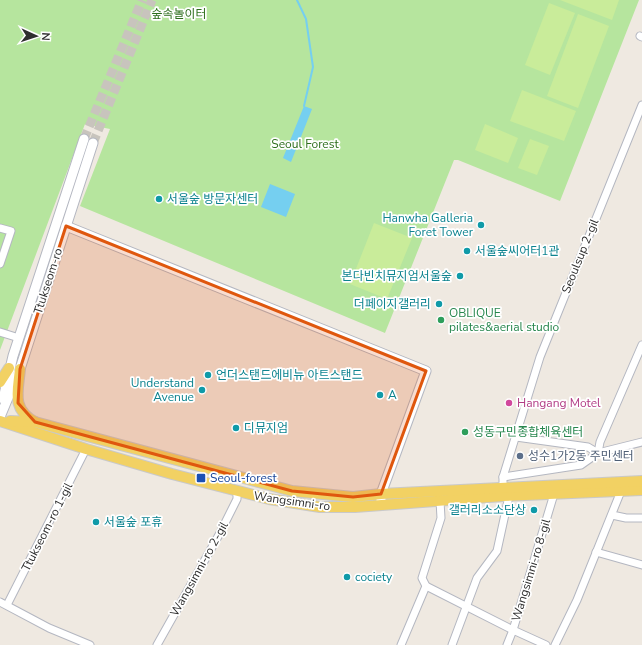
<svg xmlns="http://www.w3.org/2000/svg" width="642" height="645" font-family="'Nunito Sans','Noto Sans KR',sans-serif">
<rect width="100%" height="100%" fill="#efe9e1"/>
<!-- green -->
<polygon fill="#b6e59e" points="0,0 639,0 560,201 458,160 454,160 385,333 80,206 110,129 85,124 0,350"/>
<!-- pitch -->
<g fill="#c9ec9a">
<polygon points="560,0 619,0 612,20"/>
<polygon points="549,3 575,13 550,75 525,65"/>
<polygon points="578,14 609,26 578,108 547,96"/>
<polygon points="522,90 576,111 564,141 510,121"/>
<polygon points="485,124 518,138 508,163 475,150"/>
<polygon points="530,139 549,146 537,175 518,168"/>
<polygon points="374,223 412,238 387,299 350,284"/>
</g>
<!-- water -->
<g fill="#75cff0">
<polygon points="304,106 312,109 291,162 283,158"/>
<polygon points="270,184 295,194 286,217 261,207"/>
</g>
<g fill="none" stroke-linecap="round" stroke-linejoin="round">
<!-- stream -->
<polyline stroke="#75cff0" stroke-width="2" points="297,0 306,19 313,67 304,106"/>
<!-- secondary-tunnel -->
<g stroke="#c8c4bd" stroke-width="9" stroke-dasharray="9 4.5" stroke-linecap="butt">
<polyline points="84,139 142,0"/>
<polyline points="93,143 152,0"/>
</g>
<!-- street casing -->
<g stroke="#b4b7c1" stroke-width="9">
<g id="street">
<polyline points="640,36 642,37"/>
<polyline points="0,228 11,231 0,264"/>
<polyline points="0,332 19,338"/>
<polyline points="516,437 588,447 598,453 600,442 642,345"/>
<polyline points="503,477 581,465 598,453 642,442"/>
<polyline points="503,488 503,477 540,357 642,105"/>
<polyline points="440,501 441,518 422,578 426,586 513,630 546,645"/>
<polyline points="612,515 626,518 642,518"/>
<polyline points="596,552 642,565"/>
<polyline points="0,602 49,628 90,645"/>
<polyline points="7,605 86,449"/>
<polyline points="157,645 220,533 237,499 237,491"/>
<polyline points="401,645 426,586"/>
<polyline points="452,645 477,578 497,551 509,496"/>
<polyline points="507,645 513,630 554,494"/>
<polyline points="555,645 577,600 621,491"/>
</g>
</g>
<!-- secondary casing -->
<g stroke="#b4b7c1" stroke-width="11">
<g id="secondary">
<polyline points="66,226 426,371 381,494 381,501"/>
<polyline points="3,399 13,356 84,139"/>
<polyline points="0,417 20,369 93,143"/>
</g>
</g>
<!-- primary casing -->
<g stroke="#c9c9c9" stroke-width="12">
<g id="primary">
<path d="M20,369C18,391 11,409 35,422"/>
<polyline points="0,382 9,368"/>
<polyline points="0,421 86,449 172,474 269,499 320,507 355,507 503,496 642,490"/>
<polyline points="10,421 35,422 292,491 353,497 381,494 642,481"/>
</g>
</g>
<!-- street -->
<use href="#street" stroke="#fff" stroke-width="7"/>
<!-- secondary -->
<use href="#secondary" stroke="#fff" stroke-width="9"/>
<!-- primary -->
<use href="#primary" stroke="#f2d163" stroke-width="10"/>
</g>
<!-- marked area -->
<path fill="#df570e" fill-opacity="0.2" stroke="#df570e" stroke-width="3" stroke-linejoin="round" d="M66,226L426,371L381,494L353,497L292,491L35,422L18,403L20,369Z"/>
<!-- markers -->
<g fill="#0f9aa8" stroke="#fff" stroke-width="1.5">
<circle cx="159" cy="199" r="4"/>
<circle cx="481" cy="225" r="4"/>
<circle cx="467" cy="251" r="4"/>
<circle cx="460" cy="276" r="4"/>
<circle cx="439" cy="304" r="4"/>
<circle cx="208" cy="375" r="4"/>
<circle cx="202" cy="390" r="4"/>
<circle cx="380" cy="395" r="4"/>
<circle cx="236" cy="428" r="4"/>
<circle cx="534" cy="510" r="4"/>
<circle cx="96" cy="522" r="4"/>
<circle cx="347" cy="577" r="4"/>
</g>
<g fill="#2e9e5b" stroke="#fff" stroke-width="1.5">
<circle cx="441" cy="320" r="4"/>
<circle cx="465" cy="432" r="4"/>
</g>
<circle fill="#d1479c" stroke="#fff" stroke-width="1.5" cx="509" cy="403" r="4"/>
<circle fill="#5c6f8a" stroke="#fff" stroke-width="1.5" cx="520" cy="456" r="4"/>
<rect fill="#1a4fb4" stroke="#fff" stroke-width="1.5" x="196" y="473" width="10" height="10" rx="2"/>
<g text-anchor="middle" stroke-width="3.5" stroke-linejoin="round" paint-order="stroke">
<!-- park labels -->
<g font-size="12" fill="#2c6e1b" stroke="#fff">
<text x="179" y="18">숲속놀이터</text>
<text x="305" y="148">Seoul Forest</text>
</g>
<!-- culture labels -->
<g font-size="12" fill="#0d838f" stroke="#fff" text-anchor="start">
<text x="167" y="203">서울숲 방문자센터</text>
<text x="473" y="222" text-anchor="end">Hanwha Galleria<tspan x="473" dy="14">Foret Tower</tspan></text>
<text x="475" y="255">서울숲씨어터1관</text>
<text x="452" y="280" text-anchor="end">본다빈치뮤지엄서울숲</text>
<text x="431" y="308" text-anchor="end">더페이지갤러리</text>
<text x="216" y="379">언더스탠드에비뉴 아트스탠드</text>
<text x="194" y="387" text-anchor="end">Understand<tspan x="194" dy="14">Avenue</tspan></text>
<text x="388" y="399">A</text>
<text x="244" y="432">디뮤지엄</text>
<text x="526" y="514" text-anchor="end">갤러리소소단상</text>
<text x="104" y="526">서울숲 포휴</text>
<text x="355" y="581">cociety</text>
</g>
<!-- street labels -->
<g font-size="12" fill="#2e2e2e" stroke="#fff">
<text transform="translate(580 256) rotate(-68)" y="4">Seoulsup 2-gil</text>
<text transform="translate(48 281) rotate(-72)" y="4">Ttukseom-ro</text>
<text transform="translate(292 501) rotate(8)" y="4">Wangsimni-ro</text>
<text transform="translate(47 527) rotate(-63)" y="4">Ttukseom-ro 1-gil</text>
<text transform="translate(199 569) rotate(-61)" y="4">Wangsimni-ro 2-gil</text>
<text transform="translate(531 570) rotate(-73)" y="4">Wangsimni-ro 8-gil</text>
</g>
<!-- leisure labels -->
<g font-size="12" fill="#27864d" stroke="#fff" text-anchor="start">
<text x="449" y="317">OBLIQUE<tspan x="449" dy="14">pilates&amp;aerial studio</tspan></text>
<text x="473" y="436">성동구민종합체육센터</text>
</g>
<!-- hotel labels -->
<g font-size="12" fill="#b23c85" stroke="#fff" text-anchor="start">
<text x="517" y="407">Hangang Motel</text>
</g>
<!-- service labels -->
<g font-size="12" fill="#4e5e75" stroke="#fff" text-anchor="start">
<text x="528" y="460">성수1가2동 주민센터</text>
</g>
<!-- transit labels -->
<g font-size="12" fill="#164399" stroke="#fff" text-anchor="start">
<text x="210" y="482">Seoul-forest</text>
</g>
</g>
<!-- north arrow -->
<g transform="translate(36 36) rotate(93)" stroke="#ffffff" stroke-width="3" paint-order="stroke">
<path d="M0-3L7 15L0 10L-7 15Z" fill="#2e2e2e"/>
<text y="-6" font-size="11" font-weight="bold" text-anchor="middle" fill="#2e2e2e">N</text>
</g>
</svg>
